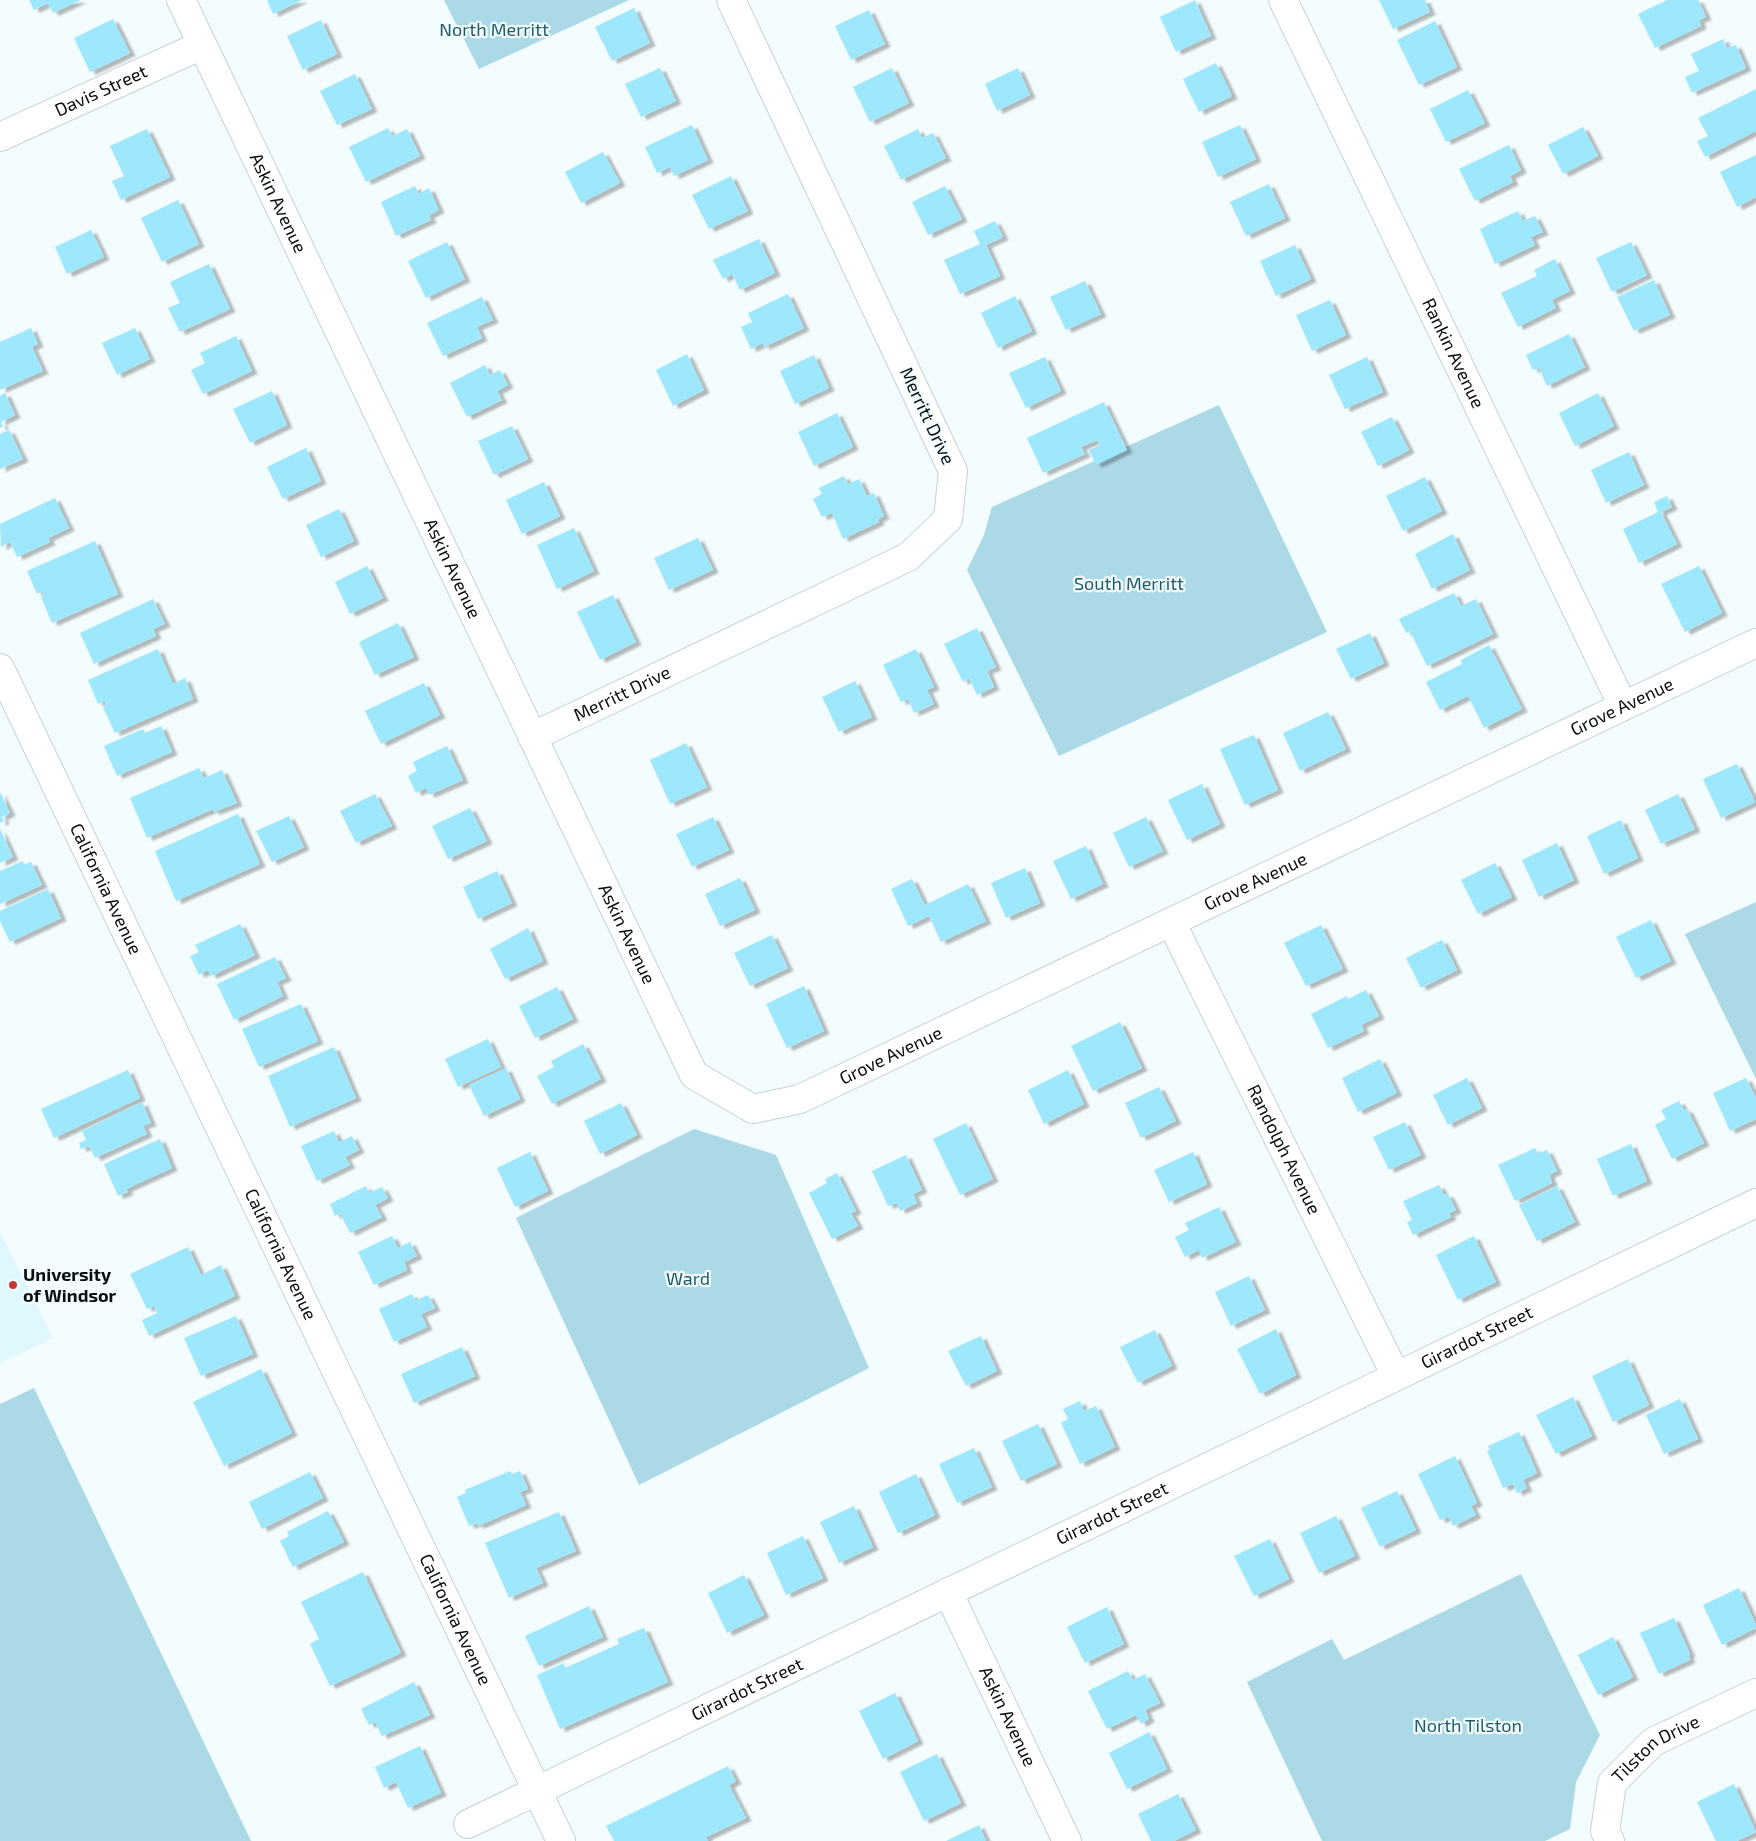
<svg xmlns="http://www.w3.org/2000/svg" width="1756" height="1841" font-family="'Exo 2',sans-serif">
<defs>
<filter id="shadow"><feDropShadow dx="5.5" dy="3" stdDeviation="1" flood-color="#0004"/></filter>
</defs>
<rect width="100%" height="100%" fill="#f3fcfe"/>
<!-- built -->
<polygon fill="#e0f7fe" points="0,1232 53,1338 0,1363"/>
<!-- green -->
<g fill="#abd9e6">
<polygon points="444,0 629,0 479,69"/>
<polygon points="1219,405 1327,632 1059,756 967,570 984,535 992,507"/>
<polygon points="1756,902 1756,1079 1685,934"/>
<polygon points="694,1129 776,1155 869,1368 639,1485 516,1218"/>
<polygon points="34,1388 251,1841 0,1841 0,1404"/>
<polygon points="1521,1574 1600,1735 1576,1782 1570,1829 1545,1841 1322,1841 1247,1682 1332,1639 1344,1660"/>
</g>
<!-- building -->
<g fill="#9ee8fd" filter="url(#shadow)">
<polygon points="29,0 81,0 53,13 48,3 34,10"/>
<polygon points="267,0 302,0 273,14"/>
<polygon points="1195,0 1211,36 1176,52 1160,17"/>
<polygon points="1379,0 1425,0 1430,12 1393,29"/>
<polygon points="1667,0 1698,0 1706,17 1699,20 1701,26 1655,48 1638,14"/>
<polygon points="634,8 650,43 612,61 595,27"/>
<polygon points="869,10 885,44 851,60 835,26"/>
<polygon points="113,19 130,53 90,72 74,38"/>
<polygon points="321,20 337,54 303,70 287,36"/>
<polygon points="1435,21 1457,67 1419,85 1397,40"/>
<polygon points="1723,39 1727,48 1736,45 1746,68 1692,93 1685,77 1699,71 1691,54"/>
<polygon points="1216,63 1232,96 1199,112 1183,79"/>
<polygon points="660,68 676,101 641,117 625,84"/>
<polygon points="892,68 909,103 870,122 853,87"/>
<polygon points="1018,68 1030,95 997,111 985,84"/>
<polygon points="355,74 372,109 337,125 320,91"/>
<polygon points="1756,89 1756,131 1705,157 1697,141 1708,136 1698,118"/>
<polygon points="1468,90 1485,123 1446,142 1430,109"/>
<polygon points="692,125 708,160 674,176 670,167 657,173 645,147"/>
<polygon points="1240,125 1256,159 1218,177 1202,142"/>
<polygon points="1583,127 1598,156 1563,174 1548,145"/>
<polygon points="388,128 392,136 407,129 420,156 366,182 349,147"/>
<polygon points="147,129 170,177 121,200 112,181 124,176 110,146"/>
<polygon points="918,129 922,138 933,133 946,158 901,180 884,146"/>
<polygon points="1509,145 1521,170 1510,176 1513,182 1475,201 1459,169"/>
<polygon points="603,152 620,183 581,203 565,172"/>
<polygon points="1756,155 1756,197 1737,207 1720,172"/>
<polygon points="731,176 748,211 709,229 692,195"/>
<polygon points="1269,184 1285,218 1246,236 1230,202"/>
<polygon points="415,186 418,194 429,188 439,210 429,215 431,220 396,236 381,202"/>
<polygon points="945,186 962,219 928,235 912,202"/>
<polygon points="178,200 199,244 162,262 141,218"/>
<polygon points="1518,211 1523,221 1535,216 1543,232 1531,237 1535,245 1495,264 1480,229"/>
<polygon points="995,221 1003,237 986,245 1000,276 960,294 944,260 980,244 974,231"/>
<polygon points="91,230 104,257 67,274 55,247"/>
<polygon points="759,239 775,273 740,290 732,274 723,279 713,260"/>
<polygon points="447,242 465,279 426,298 408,261"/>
<polygon points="1631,242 1647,275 1612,292 1596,258"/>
<polygon points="1295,245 1311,279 1276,296 1260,261"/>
<polygon points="1555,259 1570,291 1552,300 1556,308 1518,327 1501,293 1537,276 1534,270"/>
<polygon points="209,264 230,309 180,332 168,308 180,303 170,282"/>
<polygon points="1654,280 1670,315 1634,331 1617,297"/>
<polygon points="1085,281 1101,314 1066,330 1050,297"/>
<polygon points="788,294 804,328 764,347 763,343 751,349 741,327 752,322 748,313"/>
<polygon points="1015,296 1032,331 998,348 981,313"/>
<polygon points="482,297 493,320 477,327 482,338 443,356 427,323"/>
<polygon points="1330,300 1346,335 1312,351 1296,315"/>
<polygon points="31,328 38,344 32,347 43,371 0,390 0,342"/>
<polygon points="135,328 150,359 117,375 102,343"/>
<polygon points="1569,334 1585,367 1547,386 1539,368 1533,370 1526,355"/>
<polygon points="236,336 252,371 203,394 191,370 205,363 200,353"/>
<polygon points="687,354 704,390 673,406 656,370"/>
<polygon points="814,355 829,388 795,404 780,371"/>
<polygon points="1045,357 1061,391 1026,408 1009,373"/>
<polygon points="1367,357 1383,392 1345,409 1329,375"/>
<polygon points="485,365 490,375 500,370 508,385 497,391 502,400 467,417 450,383"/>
<polygon points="272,391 287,425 250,443 233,409"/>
<polygon points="5,393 15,415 1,422 3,426 0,428 0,396"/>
<polygon points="1598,393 1614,426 1575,446 1559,413"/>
<polygon points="1104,402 1127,450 1096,465 1089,450 1100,445 1097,440 1081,447 1085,454 1043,473 1027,438"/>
<polygon points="837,413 853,447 814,466 798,432"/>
<polygon points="1392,417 1409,450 1378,466 1361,432"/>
<polygon points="512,426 528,459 494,475 478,441"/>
<polygon points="9,430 23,459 0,469 0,434"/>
<polygon points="306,448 321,481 283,499 267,467"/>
<polygon points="1629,452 1644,485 1606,503 1591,470"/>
<polygon points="844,476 848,484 859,479 867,496 874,493 884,516 878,519 879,522 843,539 832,513 822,517 813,499 822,494 819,488"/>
<polygon points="1425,477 1442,511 1403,531 1386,496"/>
<polygon points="544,482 560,516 522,534 506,500"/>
<polygon points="1667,496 1672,507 1661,512 1677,544 1639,563 1623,529 1658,512 1654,502"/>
<polygon points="55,498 69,528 48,538 50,542 17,557 10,542 1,547 0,524"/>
<polygon points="339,509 354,541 321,557 306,525"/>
<polygon points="574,528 594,571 557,589 537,545"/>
<polygon points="1453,534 1470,570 1432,589 1415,554"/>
<polygon points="698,538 713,570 669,590 654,558"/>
<polygon points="95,541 118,594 52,623 41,597 44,596 42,591 37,594 27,571"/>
<polygon points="367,566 383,598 350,614 335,582"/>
<polygon points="1699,566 1722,613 1685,632 1661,584"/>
<polygon points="1454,593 1461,606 1476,599 1493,634 1427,666 1410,631 1406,633 1399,619"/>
<polygon points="613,595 636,642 600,660 577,612"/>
<polygon points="153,599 165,624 153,629 156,636 94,664 80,633"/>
<polygon points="398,623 414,657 375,675 359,642"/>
<polygon points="977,628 996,667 987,671 994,687 977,695 969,678 963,682 944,644"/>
<polygon points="1370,633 1384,663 1351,679 1336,649"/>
<polygon points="1489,645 1522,709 1484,728 1468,696 1440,710 1426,682 1462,664 1461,660"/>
<polygon points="158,649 173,684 185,678 193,699 115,733 103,707 106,706 105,701 98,704 88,680"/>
<polygon points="916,649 934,687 927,690 934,704 914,713 908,699 901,702 883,665"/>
<polygon points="855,681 872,717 839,732 822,697"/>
<polygon points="424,683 440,715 381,744 365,711"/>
<polygon points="1328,712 1346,749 1300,771 1283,733"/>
<polygon points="161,726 172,752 117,776 104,746 143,729 145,733"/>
<polygon points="1254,735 1278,790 1245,805 1220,749"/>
<polygon points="686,743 707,787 670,804 650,760"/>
<polygon points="447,746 463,780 429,795 426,788 416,793 408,776 417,771 413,762"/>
<polygon points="1737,764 1755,802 1721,818 1703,779"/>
<polygon points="199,768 204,778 222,770 237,803 214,812 213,809 147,838 130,798"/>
<polygon points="1202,784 1220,824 1187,840 1168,800"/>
<polygon points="0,792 10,813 2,817 4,821 0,823"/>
<polygon points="375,794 392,826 356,843 340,811"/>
<polygon points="1678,794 1695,829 1661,844 1645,810"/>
<polygon points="470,808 487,841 448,859 432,826"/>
<polygon points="238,814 260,864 176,901 155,851"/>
<polygon points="289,816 304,847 272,862 256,831"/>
<polygon points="713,817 729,850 692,867 676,834"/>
<polygon points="1146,817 1163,851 1129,867 1113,833"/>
<polygon points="1621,820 1638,858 1604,874 1587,836"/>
<polygon points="0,829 13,857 0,863"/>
<polygon points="1557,843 1574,880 1539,897 1522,860"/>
<polygon points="1086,846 1103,884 1071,899 1053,861"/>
<polygon points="23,861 24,865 31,862 42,885 0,904 0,871"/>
<polygon points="1495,863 1512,897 1478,914 1461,880"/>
<polygon points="1025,868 1040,903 1006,918 991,883"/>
<polygon points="497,871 512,903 478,919 463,887"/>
<polygon points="740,878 755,910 720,926 705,894"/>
<polygon points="912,879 925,905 968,884 986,921 941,942 929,916 908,926 891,889"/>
<polygon points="48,889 61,918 10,942 0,921 0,911"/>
<polygon points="1651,920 1671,961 1636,978 1616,937"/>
<polygon points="240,924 255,955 211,976 208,970 199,975 190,956 199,952 195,945"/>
<polygon points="1321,925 1343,969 1306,986 1284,943"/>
<polygon points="528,928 543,961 505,979 490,949"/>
<polygon points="772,935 788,968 750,986 734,953"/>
<polygon points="1442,940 1457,970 1421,988 1406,958"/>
<polygon points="275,957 286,978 277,982 283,996 234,1020 217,984"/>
<polygon points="804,986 824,1031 787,1048 766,1004"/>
<polygon points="557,987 573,1019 535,1038 519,1006"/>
<polygon points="1366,990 1379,1016 1361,1025 1364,1031 1328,1048 1311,1014 1347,996 1348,999"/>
<polygon points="301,1004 318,1041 259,1067 242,1029"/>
<polygon points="1120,1022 1142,1068 1093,1091 1071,1046"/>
<polygon points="488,1039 501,1067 458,1087 445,1059"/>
<polygon points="583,1044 601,1079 552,1104 537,1076 554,1067 551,1061"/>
<polygon points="334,1047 356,1098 290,1127 268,1076"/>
<polygon points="1380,1059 1397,1093 1358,1112 1342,1078"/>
<polygon points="506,1068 520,1099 484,1116 469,1085"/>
<polygon points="128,1070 140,1098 54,1138 41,1109"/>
<polygon points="1068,1070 1084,1104 1044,1124 1028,1090"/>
<polygon points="1467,1078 1482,1108 1448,1125 1433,1095"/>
<polygon points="1746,1078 1756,1098 1756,1119 1730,1131 1713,1093"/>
<polygon points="1159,1087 1176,1121 1141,1138 1125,1103"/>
<polygon points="1679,1101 1684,1110 1687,1109 1704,1143 1672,1159 1655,1125 1666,1119 1661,1110"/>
<polygon points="142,1102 151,1123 143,1126 147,1134 95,1158 89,1146 81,1149 79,1143 86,1140 82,1131"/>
<polygon points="621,1103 637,1135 600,1154 584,1121"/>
<polygon points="1405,1122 1421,1155 1389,1170 1373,1137"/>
<polygon points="966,1123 993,1179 960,1195 933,1139"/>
<polygon points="334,1131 339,1142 352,1136 359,1150 345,1157 350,1165 317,1181 301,1146"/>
<polygon points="160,1139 172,1168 126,1189 128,1192 118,1196 104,1164"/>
<polygon points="1631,1144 1647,1181 1613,1196 1597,1159"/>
<polygon points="1535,1148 1538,1154 1547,1150 1557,1171 1549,1175 1552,1183 1515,1201 1498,1165"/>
<polygon points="530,1152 548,1191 515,1207 497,1168"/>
<polygon points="1193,1152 1207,1184 1169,1202 1154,1170"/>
<polygon points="906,1155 922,1190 913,1194 917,1203 900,1211 897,1203 888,1206 872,1171"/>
<polygon points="837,1173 856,1211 851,1213 858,1226 832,1239 809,1193 827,1183 825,1179"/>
<polygon points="1439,1185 1444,1195 1448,1194 1456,1210 1449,1213 1451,1217 1413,1235 1407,1222 1412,1220 1403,1201"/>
<polygon points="366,1186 369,1193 382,1187 388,1198 375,1205 382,1217 350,1233 340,1213 335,1216 330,1204"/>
<polygon points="1557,1186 1575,1222 1537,1241 1519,1205"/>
<polygon points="1219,1207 1236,1242 1202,1258 1199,1250 1185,1257 1175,1237 1189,1230 1185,1223"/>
<polygon points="392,1236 398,1248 410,1242 417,1256 404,1262 407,1270 374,1285 358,1252"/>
<polygon points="1474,1236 1496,1282 1458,1300 1436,1255"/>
<polygon points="188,1247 201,1275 221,1265 235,1296 149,1336 142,1320 157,1313 154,1306 147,1309 130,1274"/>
<polygon points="1249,1276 1265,1310 1231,1326 1215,1292"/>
<polygon points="412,1294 415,1301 428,1295 435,1308 421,1314 427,1327 394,1342 379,1309"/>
<polygon points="236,1316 253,1354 201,1376 184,1338"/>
<polygon points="1276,1329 1296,1375 1260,1394 1237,1349"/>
<polygon points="1155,1330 1172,1366 1138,1383 1120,1347"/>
<polygon points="981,1336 997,1371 966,1386 948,1351"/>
<polygon points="462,1347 475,1376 414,1403 401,1374"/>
<polygon points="1628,1359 1649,1405 1613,1422 1592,1376"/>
<polygon points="261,1369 292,1433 224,1466 193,1402"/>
<polygon points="1573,1397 1592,1436 1556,1454 1536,1415"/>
<polygon points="1680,1399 1698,1439 1664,1454 1646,1415"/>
<polygon points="1080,1401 1084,1411 1096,1406 1115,1447 1080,1464 1061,1423 1068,1419 1063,1409"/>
<polygon points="1038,1424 1057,1464 1021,1481 1002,1441"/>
<polygon points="1519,1432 1537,1473 1523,1480 1527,1488 1517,1493 1513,1484 1503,1488 1487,1451 1490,1450 1488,1446"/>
<polygon points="974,1448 992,1487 957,1503 939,1464"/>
<polygon points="1455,1456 1477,1503 1471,1506 1476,1515 1453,1526 1449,1517 1440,1520 1418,1474"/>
<polygon points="510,1471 512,1474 520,1471 528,1489 520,1492 526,1505 478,1526 477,1523 469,1526 457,1497 466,1493 465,1490"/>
<polygon points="310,1472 323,1498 262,1529 249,1502"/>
<polygon points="916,1474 935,1515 898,1533 879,1492"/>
<polygon points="1397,1491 1416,1530 1380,1547 1361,1508"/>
<polygon points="854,1506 873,1547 839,1563 820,1522"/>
<polygon points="328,1511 344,1542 293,1567 280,1541 289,1536 287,1532"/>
<polygon points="559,1512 576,1551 536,1568 543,1583 509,1598 485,1543"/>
<polygon points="1336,1516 1355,1556 1319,1573 1300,1533"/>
<polygon points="803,1536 823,1578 786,1595 767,1553"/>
<polygon points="1270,1539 1289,1579 1254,1596 1234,1556"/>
<polygon points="363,1572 401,1653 330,1686 310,1644 319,1639 301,1602"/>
<polygon points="744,1575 764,1615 727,1633 708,1593"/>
<polygon points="1739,1588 1756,1625 1756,1628 1722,1645 1703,1605"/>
<polygon points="589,1606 603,1637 539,1666 525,1636"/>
<polygon points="1107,1607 1124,1644 1085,1663 1067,1627"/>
<polygon points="1674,1618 1690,1654 1688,1655 1690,1660 1659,1674 1640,1633"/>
<polygon points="644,1628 668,1682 560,1729 537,1675 564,1663 565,1668 619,1644 617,1639"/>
<polygon points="1613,1637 1633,1677 1598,1695 1578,1655"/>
<polygon points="1128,1671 1133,1680 1145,1674 1160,1703 1145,1710 1149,1719 1141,1724 1136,1715 1107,1729 1088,1691"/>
<polygon points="414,1682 430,1715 382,1736 375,1722 369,1725 361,1709"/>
<polygon points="895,1693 918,1741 883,1759 859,1711"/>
<polygon points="1149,1732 1167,1769 1127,1789 1109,1753"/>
<polygon points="420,1746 441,1793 408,1808 396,1782 384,1788 375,1767"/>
<polygon points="937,1754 961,1803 924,1821 900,1772"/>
<polygon points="728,1766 736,1781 729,1785 746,1818 706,1837 708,1841 614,1841 606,1826"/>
<polygon points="1734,1784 1756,1832 1737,1841 1716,1841 1697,1802"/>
<polygon points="1178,1794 1196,1830 1174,1841 1151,1841 1138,1814"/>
<polygon points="979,1825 986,1841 946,1841"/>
</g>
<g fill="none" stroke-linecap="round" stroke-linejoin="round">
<!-- street casing -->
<g stroke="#c5d2d7" stroke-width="30">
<g id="street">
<path id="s1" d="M181,0L694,1075L753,1109L800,1099L1756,643"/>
<path id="s2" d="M1283,0L1623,706"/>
<path id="s3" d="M0,137L202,45"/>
<path id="s4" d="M0,668L561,1841"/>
<path id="s5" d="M532,737L908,557L948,519L953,471L731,0"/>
<path id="s6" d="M1171,922L1396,1376"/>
<path id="s7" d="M948,1592L1067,1841"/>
<path id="s8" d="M468,1824L1756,1203"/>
<path id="s9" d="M1610,1841L1605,1831L1612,1783L1653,1742L1756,1693"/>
</g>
</g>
<!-- street -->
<use href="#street" stroke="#fff" stroke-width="28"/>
</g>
<!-- markers -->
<circle fill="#c4372b" stroke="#f3fcfe" stroke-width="2" cx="13" cy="1285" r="5"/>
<g text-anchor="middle" stroke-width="4.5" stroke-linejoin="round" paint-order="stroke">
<!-- park labels -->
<g font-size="18" fill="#215c6c" stroke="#f3fcfe">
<text x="494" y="36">North Merritt</text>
<text x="1129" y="590">South Merritt</text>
<text x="688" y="1285">Ward</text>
<text x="1468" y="1732">North Tilston</text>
</g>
<!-- street labels -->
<g font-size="18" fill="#090e0f" stroke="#f3fcfe">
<text dy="6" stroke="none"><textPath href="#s3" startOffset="111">Davis Street</textPath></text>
<text dy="6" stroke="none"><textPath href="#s1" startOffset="225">Askin Avenue</textPath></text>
<text dy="6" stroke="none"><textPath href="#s2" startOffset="392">Rankin Avenue</textPath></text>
<text transform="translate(927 416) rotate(65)" y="6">Merritt Drive</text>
<text dy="6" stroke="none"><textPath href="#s1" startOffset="630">Askin Avenue</textPath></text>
<text dy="6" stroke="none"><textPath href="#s5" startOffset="100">Merritt Drive</textPath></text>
<text dy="6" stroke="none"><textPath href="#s1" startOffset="2218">Grove Avenue</textPath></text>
<text dy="6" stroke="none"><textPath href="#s1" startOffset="1812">Grove Avenue</textPath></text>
<text dy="6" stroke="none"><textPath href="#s4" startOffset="245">California Avenue</textPath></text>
<text dy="6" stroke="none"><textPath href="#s1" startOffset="1035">Askin Avenue</textPath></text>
<text dy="6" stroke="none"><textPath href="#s1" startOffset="1408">Grove Avenue</textPath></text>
<text dy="6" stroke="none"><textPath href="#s6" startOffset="254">Randolph Avenue</textPath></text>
<text dy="6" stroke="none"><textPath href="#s4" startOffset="650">California Avenue</textPath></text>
<text dy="6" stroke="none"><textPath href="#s8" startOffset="1120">Girardot Street</textPath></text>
<text dy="6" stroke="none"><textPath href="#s8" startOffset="715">Girardot Street</textPath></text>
<text dy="6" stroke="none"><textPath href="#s4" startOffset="1055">California Avenue</textPath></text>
<text dy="6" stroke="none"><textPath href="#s8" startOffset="310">Girardot Street</textPath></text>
<text dy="6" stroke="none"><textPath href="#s7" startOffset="138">Askin Avenue</textPath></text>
<text dy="6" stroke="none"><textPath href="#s9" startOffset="116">Tilston Drive</textPath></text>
</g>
<!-- poi labels -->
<g font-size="18" font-weight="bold" fill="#090e0f" stroke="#f3fcfe" text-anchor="start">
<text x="23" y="1281">University<tspan x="23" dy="21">of Windsor</tspan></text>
</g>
</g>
</svg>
